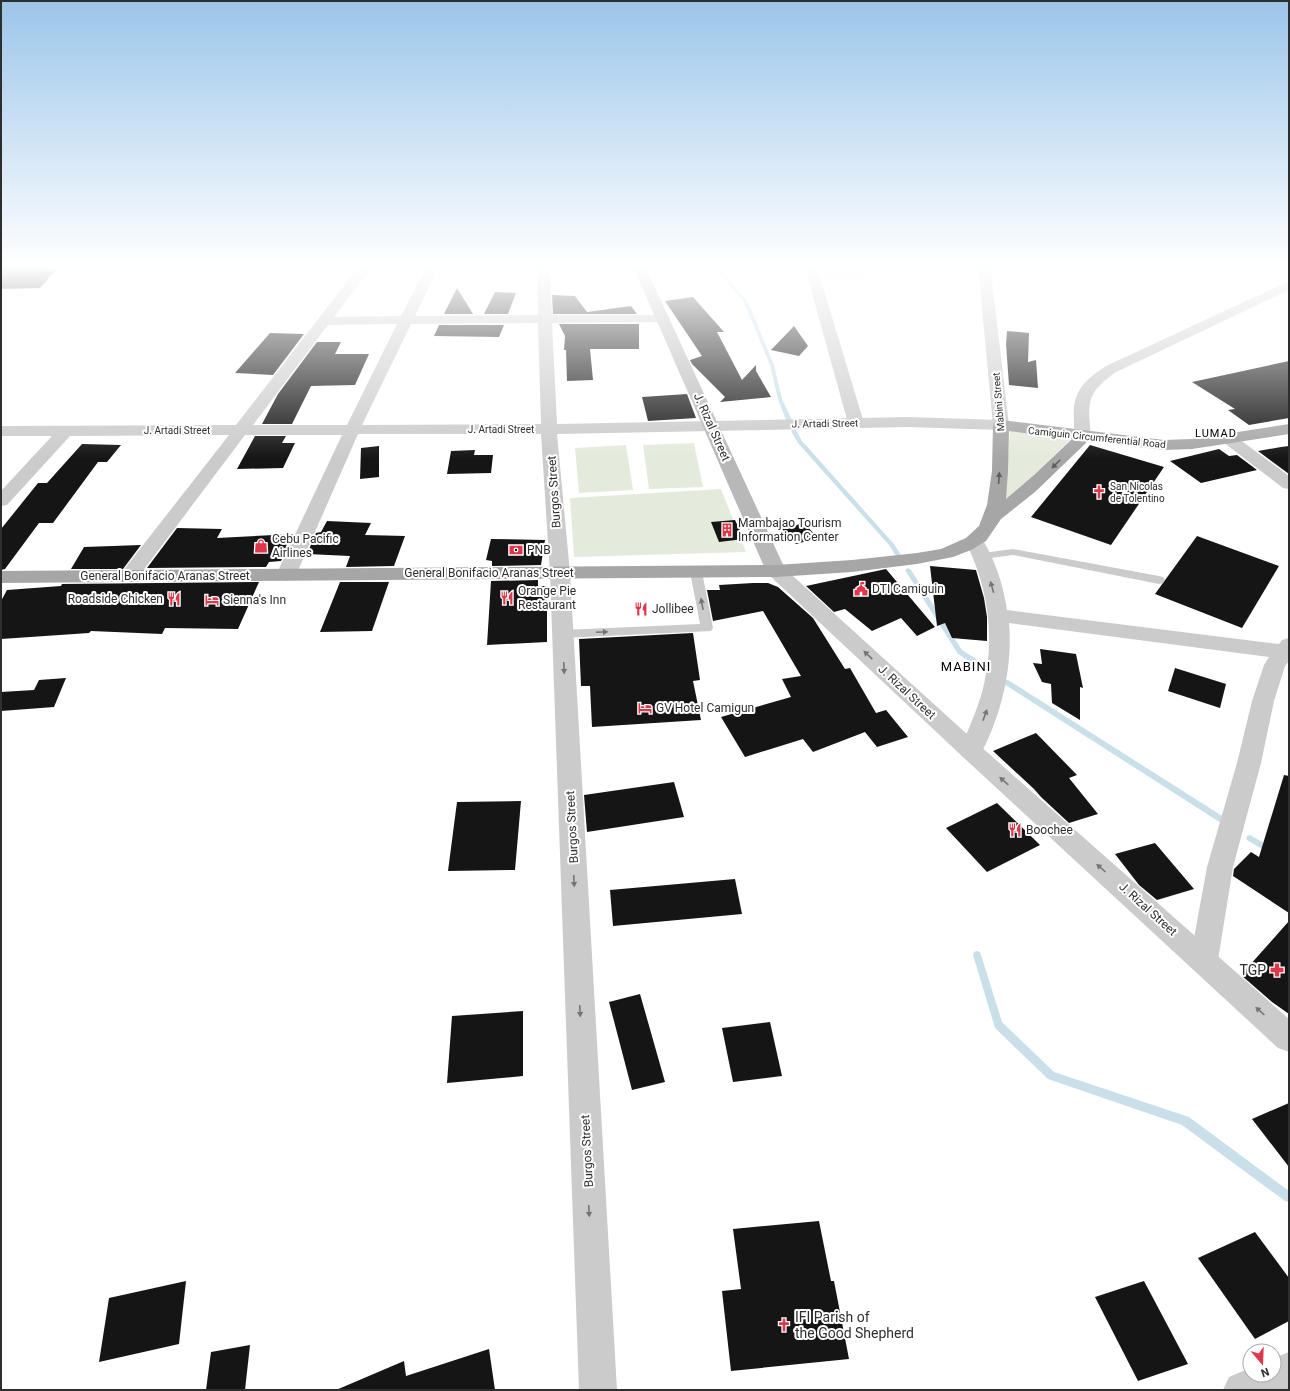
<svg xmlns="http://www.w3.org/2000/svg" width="1290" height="1391" font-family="Roboto,sans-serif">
<rect width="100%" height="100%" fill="#fff"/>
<!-- green -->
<g fill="#e5ebdc">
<polygon points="822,264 858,264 862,279 825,279"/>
<polygon points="1010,430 1072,438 1004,504"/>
<polygon points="694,443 703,487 649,489 643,445"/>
<polygon points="626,445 633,490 579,493 575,448"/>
<polygon points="721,489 746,552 574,557 570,498"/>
</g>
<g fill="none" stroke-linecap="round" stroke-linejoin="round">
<!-- stream -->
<g fill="#c9dfea" fill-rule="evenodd">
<polygon points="711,264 715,264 748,302 774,365 782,399 792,420 791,421 786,420 778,399 770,365 744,302"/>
<polygon points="794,429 796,430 802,441 893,543 901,555 900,556 896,556 889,545 798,443 791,431"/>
<polygon points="908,568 911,570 962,650 990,668 991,670 990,672 986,672 958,654 905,570"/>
<polygon points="1004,680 1008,680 1227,819 1228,821 1227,823 1224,824 1221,823 1004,684 1003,682"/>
<polygon points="1250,835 1273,848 1274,850 1273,852 1270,853 1267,852 1247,840 1246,838 1247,836"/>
<polygon points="977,951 980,952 981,955 1002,1022 1054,1072 1189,1117 1289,1191 1289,1202 1285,1201 1182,1125 1048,1079 995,1028 973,955 974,952"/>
</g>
</g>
<!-- building -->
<g fill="#151515">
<polygon points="1,264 61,264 40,288 1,289"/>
<polygon points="457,288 473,314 444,314"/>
<polygon points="495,292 516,293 508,314 484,314"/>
<polygon points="552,295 575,296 587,312 631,306 637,314 553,314"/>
<polygon points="693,297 724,332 717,332 742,380 756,365 756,371 771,397 720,402 725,397 692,364 690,360 702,356 665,301"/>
<polygon points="559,324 639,324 639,349 590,349 593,380 567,381 566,350 564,350 565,336"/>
<polygon points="439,325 504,325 499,337 434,336"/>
<polygon points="794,326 808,346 799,356 771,350"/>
<polygon points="1007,331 1029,333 1028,362 1036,360 1038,388 1009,385 1006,344"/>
<polygon points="270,333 304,334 273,375 235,373"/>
<polygon points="317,342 341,342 335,354 369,354 355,385 311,386 292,424 262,424 278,394"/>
<polygon points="1289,361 1289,418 1249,425 1228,410 1235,409 1192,382"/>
<polygon points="687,394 696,418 648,421 642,397"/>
<polygon points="255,436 286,436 282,443 295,443 283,468 237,469"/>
<polygon points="82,444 121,445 107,462 98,462 53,523 39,523 5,569 1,570 1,529 38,483 47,483"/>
<polygon points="1090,445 1164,467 1111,545 1031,517"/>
<polygon points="379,446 379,477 360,479 361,448"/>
<polygon points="1289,446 1289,474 1258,451 1281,447"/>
<polygon points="1219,449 1229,456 1237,455 1257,470 1201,483 1170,461"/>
<polygon points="475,450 474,455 493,455 491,473 447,474 451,451"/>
<polygon points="735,520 744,539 719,542 711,522"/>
<polygon points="327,521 371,523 365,535 405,536 394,566 346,567 350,556 307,554 316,533 321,532"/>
<polygon points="804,523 818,538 796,544 782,529"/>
<polygon points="177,528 222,529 217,538 294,534 281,561 269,562 266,567 147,568"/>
<polygon points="1197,536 1279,566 1242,628 1155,594"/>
<polygon points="491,539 545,540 541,565 492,566 492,561 486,560"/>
<polygon points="141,545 123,569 71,569 84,547"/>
<polygon points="930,566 976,570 984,598 987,617 987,641 952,638 945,623 937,626"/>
<polygon points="886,569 935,627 917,636 901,618 872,631 845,609 834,612 806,586"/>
<polygon points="538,580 538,586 547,586 547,642 487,645 491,581"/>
<polygon points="259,582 238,629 165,628 162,634 91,631 89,633 1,639 1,601 7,590 61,586 62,584"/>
<polygon points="340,582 389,582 372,631 320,632"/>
<polygon points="753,583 768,583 778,587 813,618 845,669 850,668 876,713 886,710 908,737 877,747 865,732 813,752 803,739 745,757 721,717 791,697 782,679 801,676 763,611 713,621 707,590 720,590 719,585"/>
<polygon points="693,633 700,680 693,681 701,720 592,727 590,686 581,686 579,639"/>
<polygon points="1040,649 1076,654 1083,688 1080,687 1080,720 1052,703 1051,684 1042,682 1033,663 1042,664"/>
<polygon points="1175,668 1226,684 1220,708 1168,691"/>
<polygon points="66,678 54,707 1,711 1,692 34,690 39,680"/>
<polygon points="1036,733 1077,775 1069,778 1098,814 1069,823 1041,797 1034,789 993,751"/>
<polygon points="1284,775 1289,776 1289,913 1233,876 1234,869 1251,852 1259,857"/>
<polygon points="674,782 684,817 587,832 584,795"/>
<polygon points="521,801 515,870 448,871 457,802"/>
<polygon points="997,803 1040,845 987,872 946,828"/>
<polygon points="1155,843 1194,889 1157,900 1139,885 1115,854"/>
<polygon points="735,879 742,914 613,926 610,890"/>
<polygon points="1289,921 1289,1014 1272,1002 1241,975"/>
<polygon points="640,994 665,1082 632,1090 609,1002"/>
<polygon points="523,1011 523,1076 447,1083 452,1016"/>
<polygon points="770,1022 782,1076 733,1082 722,1028"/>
<polygon points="1289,1103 1289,1167 1252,1119"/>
<polygon points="819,1221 831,1281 834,1281 849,1359 731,1371 722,1291 741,1289 733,1229"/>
<polygon points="1255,1232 1289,1278 1289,1321 1255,1339 1198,1258"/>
<polygon points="186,1281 179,1344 99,1362 109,1298"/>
<polygon points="1144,1281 1188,1364 1138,1381 1095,1297"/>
<polygon points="250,1345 245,1390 206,1390 211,1352"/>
<polygon points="489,1349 495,1390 336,1390 404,1361 406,1376"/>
</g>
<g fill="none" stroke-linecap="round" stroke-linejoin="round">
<!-- service -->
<g fill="#cbcbcb" fill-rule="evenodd">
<polygon points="1013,549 1159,576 1163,577 1165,580 1163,583 1159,584 1013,555 983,559 977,556 983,553"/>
<polygon points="696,568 700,570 702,572 713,628 711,631 563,638 559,637 557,634 559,631 563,630 700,624 690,572 692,570"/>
</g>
<!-- minor -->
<g fill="#cbcbcb" fill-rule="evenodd">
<path d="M361,264H374L334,317L401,316L428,264H440L415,316L538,315L537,264H549L552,315H668L670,318L668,321L663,322L552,323L557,424L712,421L718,423L720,426L718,429L712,431L557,434L570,573L567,577L560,579L553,577L550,573L541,434H358L296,575L293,579L286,581L279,579L276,575L342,435H245L136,580L129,582L122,580L119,576L122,572L229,435L70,436L7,505L1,506V491L52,436H1V426L236,425ZM538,323L541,424L362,425L411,324ZM397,324L347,425H253L328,325Z"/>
<polygon points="804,264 816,264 864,423 862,426 856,428 850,426 848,423"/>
<polygon points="978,264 990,264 1009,425 1007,428 1001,430 995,428 993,425"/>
<path d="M1289,281V290L1116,372C1093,389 1087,396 1090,425C1090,431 1092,436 1089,440L1083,442L1077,440C1074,435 1074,428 1074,422C1072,392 1082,382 1106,366Z"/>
<polygon points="1229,434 1235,436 1289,476 1289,489 1283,488 1223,442 1221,439 1223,436"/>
<path d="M974,535L981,537C995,559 1003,584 1007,610L1279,644L1282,640L1289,638V661L1285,666L1274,701L1261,763L1233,867L1218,960L1214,969L1204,973L1194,969L1190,960L1207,867L1237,763L1252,701L1264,665L1269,657L1009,623C1013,667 1001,718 979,757L971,760L963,757L959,751C967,733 975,715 981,696C996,644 990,589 965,541L967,537Z"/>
<polygon points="1289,1352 1289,1390 1223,1390 1229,1377 1250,1368 1250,1375 1274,1375 1274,1358"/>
</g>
<!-- tertiary -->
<g fill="#cbcbcb" fill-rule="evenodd">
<polygon points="908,417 1001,420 1007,422 1009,425 1007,428 1001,430 908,427 712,431 706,429 704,426 706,423 712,421"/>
<polygon points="776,565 783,567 979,745 1289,1019 1289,1052 1278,1048 963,757 769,575 766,571 769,567"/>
<polygon points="560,567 567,569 570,573 617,1390 579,1390 550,573 553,569"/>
</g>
<!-- secondary -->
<polygon fill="#b8b8b8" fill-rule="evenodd" points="632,264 644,264 786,571 783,575 776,577 769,575 766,571"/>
<!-- primary -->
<path fill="#a6a6a6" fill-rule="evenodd" d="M1001,420L1164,440L1192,439L1289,424V434L1192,449L1164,450L1088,441L1035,492L1001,519L986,541L971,550L953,557L917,564L852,572L776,577L1,583V571L776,565L852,560L917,553L941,549L966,538L979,526L987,505L992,471L993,425L995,422ZM1009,431L1072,439L1034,475L1006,499L1008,471Z"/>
</g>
<!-- one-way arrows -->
<defs><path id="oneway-solid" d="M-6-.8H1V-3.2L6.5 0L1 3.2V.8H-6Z"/></defs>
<g fill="#5e5e5e">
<use href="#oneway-solid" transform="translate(1056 464) rotate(135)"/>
<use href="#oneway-solid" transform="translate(999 478) rotate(-86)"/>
</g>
<g fill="#757575">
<use href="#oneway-solid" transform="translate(992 587) rotate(-106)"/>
<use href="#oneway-solid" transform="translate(702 604) rotate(-101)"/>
<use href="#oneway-solid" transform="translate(602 632) rotate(-2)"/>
<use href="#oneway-solid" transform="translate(868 655) rotate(-137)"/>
<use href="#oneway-solid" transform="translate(564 668) rotate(87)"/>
<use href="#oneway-solid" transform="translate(985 715) rotate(-70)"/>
<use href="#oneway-solid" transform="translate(1004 781) rotate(-138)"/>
<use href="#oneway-solid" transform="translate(1101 868) rotate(-138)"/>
<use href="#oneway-solid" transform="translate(574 881) rotate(87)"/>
<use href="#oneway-solid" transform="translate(580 1011) rotate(87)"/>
<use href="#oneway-solid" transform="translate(1260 1011) rotate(-138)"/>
<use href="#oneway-solid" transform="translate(589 1211) rotate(87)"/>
</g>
<!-- sky -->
<linearGradient id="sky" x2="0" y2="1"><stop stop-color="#9bc5e9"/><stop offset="0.58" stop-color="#fff"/><stop offset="1" stop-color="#fff" stop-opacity="0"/></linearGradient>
<rect width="1290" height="459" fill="url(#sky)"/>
<!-- icons -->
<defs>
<g id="church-bare" transform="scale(1.08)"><path d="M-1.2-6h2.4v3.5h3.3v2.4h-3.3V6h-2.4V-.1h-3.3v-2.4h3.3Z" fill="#df364a" stroke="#fff" stroke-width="2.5" paint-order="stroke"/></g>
<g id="building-bare" transform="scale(1.08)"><path d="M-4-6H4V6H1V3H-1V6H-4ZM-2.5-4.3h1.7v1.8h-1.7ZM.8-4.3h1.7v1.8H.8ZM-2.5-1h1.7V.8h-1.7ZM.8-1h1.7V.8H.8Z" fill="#df364a" stroke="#fff" stroke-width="2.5" paint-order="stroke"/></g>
<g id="shop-bare" transform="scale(1.08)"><path d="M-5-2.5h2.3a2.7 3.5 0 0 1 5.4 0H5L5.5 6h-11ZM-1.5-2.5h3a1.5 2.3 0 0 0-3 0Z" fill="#df364a" stroke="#fff" stroke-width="2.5" paint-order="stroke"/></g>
<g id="bank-bare" transform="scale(1.08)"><path d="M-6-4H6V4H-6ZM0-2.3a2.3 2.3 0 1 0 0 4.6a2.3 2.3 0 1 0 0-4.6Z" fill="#df364a" stroke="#fff" stroke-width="2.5" paint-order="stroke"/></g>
<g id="civic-bare" transform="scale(1.08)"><path d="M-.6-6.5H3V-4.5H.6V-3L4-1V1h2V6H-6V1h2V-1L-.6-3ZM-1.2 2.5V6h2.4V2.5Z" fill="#df364a" stroke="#fff" stroke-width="2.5" paint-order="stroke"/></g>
<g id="restaurant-bare" transform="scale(1.08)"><path d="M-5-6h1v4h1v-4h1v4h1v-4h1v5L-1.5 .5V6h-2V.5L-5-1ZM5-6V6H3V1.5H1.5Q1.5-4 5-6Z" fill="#df364a" stroke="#fff" stroke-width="2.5" paint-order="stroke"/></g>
<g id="hotel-bare" transform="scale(1.08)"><path d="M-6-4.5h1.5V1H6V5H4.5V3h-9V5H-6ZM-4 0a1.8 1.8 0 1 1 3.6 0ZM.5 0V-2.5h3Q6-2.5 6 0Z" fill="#df364a" stroke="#fff" stroke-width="2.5" paint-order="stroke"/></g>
<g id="pharmacy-bare" transform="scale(1.08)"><path d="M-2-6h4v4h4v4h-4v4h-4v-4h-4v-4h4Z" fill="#df364a" stroke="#fff" stroke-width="2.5" paint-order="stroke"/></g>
</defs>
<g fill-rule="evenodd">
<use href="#church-bare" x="1099" y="492"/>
<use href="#building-bare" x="727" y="530"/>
<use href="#shop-bare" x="261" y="546"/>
<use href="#bank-bare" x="516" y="550"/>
<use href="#civic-bare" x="861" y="589"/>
<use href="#restaurant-bare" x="507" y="598"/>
<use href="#restaurant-bare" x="174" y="599"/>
<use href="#hotel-bare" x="212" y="600"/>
<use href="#restaurant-bare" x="641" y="609"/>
<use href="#hotel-bare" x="645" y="708"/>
<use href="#restaurant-bare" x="1015" y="830"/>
<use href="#pharmacy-bare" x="1277" y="970"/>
<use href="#church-bare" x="784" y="1325"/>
</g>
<g text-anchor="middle" stroke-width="4" stroke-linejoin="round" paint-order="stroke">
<!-- far-street labels -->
<g font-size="10" fill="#2e2e2e" stroke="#fff">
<text transform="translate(998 402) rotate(-95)" y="4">Mabini Street</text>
<text transform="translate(825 423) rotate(-1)" y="4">J. Artadi Street</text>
<text x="501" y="433">J. Artadi Street</text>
<text x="177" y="434">J. Artadi Street</text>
<text transform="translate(1097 437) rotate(6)" y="4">Camiguin Circumferential Road</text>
</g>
<!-- far-poi labels -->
<g font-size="10" fill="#2e2e2e" stroke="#fff" text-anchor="start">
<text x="1110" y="490">San Nicolas<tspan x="1110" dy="12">de Tolentino</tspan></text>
</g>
<!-- far-neighbourhood labels -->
<g font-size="11" letter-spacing="1" fill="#000" stroke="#fff">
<text x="1216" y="437">LUMAD</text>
</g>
<!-- street labels -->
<g font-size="12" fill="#2e2e2e" stroke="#fff">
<text transform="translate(712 427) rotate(66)" y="4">J. Rizal Street</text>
<text transform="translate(554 492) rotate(-94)" y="4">Burgos Street</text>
<text x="489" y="577">General Bonifacio Aranas Street</text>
<text x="165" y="580">General Bonifacio Aranas Street</text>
<text transform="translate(907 692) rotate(43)" y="4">J. Rizal Street</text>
<text transform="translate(572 827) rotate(-93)" y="4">Burgos Street</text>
<text transform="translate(1148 909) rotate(42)" y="4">J. Rizal Street</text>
<text transform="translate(587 1151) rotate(-93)" y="4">Burgos Street</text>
</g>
<!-- poi labels -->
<g font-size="12" fill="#2e2e2e" stroke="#fff" text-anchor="start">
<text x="738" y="527">Mambajao Tourism<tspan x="738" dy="14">Information Center</tspan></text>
<text x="272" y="543">Cebu Pacific<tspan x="272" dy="14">Airlines</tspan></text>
<text x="527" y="554">PNB</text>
<text x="872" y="593">DTI Camiguin</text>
<text x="518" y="595">Orange Pie<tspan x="518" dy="14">Restaurant</tspan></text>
<text x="163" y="603" text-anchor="end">Roadside Chicken</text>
<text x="223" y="604">Sienna's Inn</text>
<text x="652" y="613">Jollibee</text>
<text x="656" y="712">GV Hotel Camigun</text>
<text x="1026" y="834">Boochee</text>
</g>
<!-- neighbourhood labels -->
<g font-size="13" letter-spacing="1" fill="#000" stroke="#fff">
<text x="966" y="671">MABINI</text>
</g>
<!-- near-poi labels -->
<g font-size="14" fill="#2e2e2e" stroke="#fff" text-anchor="end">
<text x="1266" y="975">TGP</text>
<text x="795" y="1322" text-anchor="start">IFI Parish of<tspan x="795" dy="16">the Good Shepherd</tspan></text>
</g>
</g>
<!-- border -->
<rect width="1290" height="1391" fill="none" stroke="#2e2e2e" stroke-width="4"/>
<!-- north arrow -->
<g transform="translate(1262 1363) rotate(161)"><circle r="19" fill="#ffffff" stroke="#ababab"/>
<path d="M0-3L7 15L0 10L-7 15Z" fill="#df364a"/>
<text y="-6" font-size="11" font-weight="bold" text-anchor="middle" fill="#2e2e2e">N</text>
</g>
</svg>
